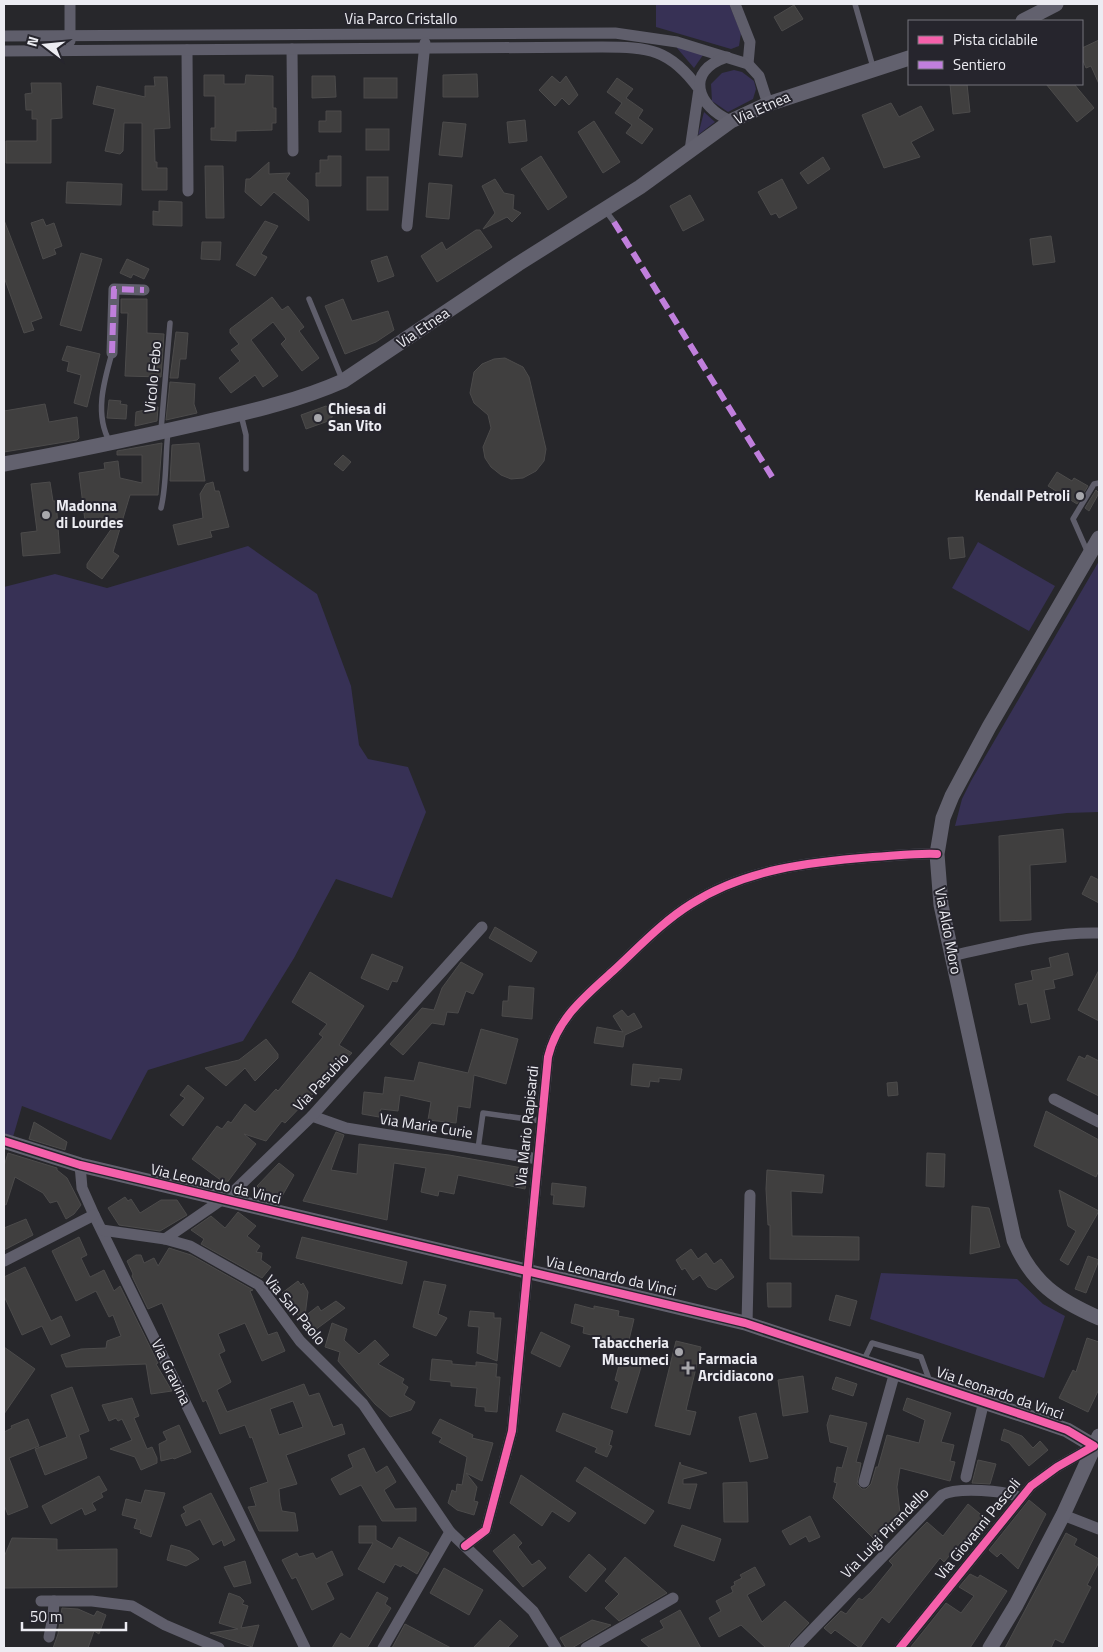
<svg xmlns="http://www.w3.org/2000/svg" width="1103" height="1652" font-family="'Titillium Web',sans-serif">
<rect width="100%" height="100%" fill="#27272b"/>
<!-- green -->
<g fill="#373155">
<polygon points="656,4 729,4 741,33 739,46 731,49 656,27"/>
<polygon points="678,46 703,55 694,68 677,48"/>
<polygon points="734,70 742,72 754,81 756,89 753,99 728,112 712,101 711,84 722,73"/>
<polygon points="704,112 715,122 698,135"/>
<polygon points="978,542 1055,586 1029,631 952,588"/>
<polygon points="248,546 317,594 351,686 359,745 368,759 408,767 426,812 392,898 336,879 294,958 243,1041 148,1070 111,1140 22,1106 13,1137 4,1134 4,587 55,574 107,588"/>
<polygon points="1099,561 1099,812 1067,813 955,826 962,799 971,781"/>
<polygon points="881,1273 1017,1279 1043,1304 1065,1316 1044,1378 870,1319"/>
</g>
<!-- building -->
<g fill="#403f3f" stroke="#4c4b4b" fill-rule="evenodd">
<polygon points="794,5 803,19 782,31 774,17"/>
<polygon points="1099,40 1099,84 1091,66 1086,68 1082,58 1082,48"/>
<polygon points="477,74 478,97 443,97 443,75"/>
<polygon points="204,75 224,75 224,84 245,84 246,75 273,76 273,108 276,108 276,123 272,123 272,130 236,131 236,141 211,140 211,128 215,128 215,96 204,96"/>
<polygon points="312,76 335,76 336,97 312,98"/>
<polygon points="552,76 560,83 566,76 578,95 569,105 562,98 555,106 539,90"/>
<polygon points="154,77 167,77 170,128 154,129 155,162 157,162 157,168 167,168 167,190 142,190 142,123 124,123 123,151 120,154 105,151 115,109 93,104 97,86 145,97 145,86 155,86"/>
<rect x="364" y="78" width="33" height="20"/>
<polygon points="617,78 633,89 626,98 643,110 638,118 653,129 642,144 626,133 632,125 615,113 622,103 607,92"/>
<polygon points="31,83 61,83 62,118 51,119 51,163 6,163 6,141 37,141 37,119 32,119 32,110 26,110 25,94 32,93"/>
<polygon points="950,84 967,84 970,112 953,114"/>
<polygon points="1046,84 1074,84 1094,108 1077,122"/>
<polygon points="891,103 899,117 921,106 934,130 911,142 920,157 884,168 862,115"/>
<polygon points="326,111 341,111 341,132 319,132 319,121 326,121"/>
<polygon points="525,120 527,141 509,143 507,122"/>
<polygon points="594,121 620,162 603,173 578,132"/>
<polygon points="443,122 466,124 462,157 439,155"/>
<rect x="366" y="129" width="23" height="21"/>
<polygon points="328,156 341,156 341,186 316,186 316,173 320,173 320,160 328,160"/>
<polygon points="541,156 567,197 548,210 521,169"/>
<polygon points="823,157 830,169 808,184 800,173"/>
<polygon points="269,162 269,174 290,173 286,179 308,200 309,221 274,192 261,206 245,192 246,179 250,179"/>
<polygon points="205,166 223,166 224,218 206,218"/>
<rect x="367" y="177" width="21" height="33"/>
<polygon points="495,179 504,193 514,195 513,209 521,213 512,222 507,217 483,229 495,213 482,186"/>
<polygon points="782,179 797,208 779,218 776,213 771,215 758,192"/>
<polygon points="67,182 122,184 121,205 66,203"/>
<polygon points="429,183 452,185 449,219 426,217"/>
<polygon points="690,195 704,220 683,231 670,206"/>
<polygon points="159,201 182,202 182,226 153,225 153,211 159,212"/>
<polygon points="43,219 46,226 54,223 62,246 54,249 56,254 43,259 31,223"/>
<polygon points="4,220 42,318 31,322 34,330 24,333 4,277"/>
<polygon points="265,221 278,226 261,254 267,257 255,276 236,265"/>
<polygon points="476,230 480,230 492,247 437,282 421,256 442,242 446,250"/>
<polygon points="1051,236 1055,262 1033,265 1030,239"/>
<polygon points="202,242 221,242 220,260 201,259"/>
<polygon points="81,253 102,259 81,331 60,325"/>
<polygon points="387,256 394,276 378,282 371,261"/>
<polygon points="127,259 149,269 144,279 133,274 131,278 120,273"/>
<polygon points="272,297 282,310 288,306 304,327 299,331 319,358 302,371 281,344 286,339 273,322 251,340 278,376 263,387 255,375 231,393 219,378 240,361 231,350 239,344 230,333 230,329"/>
<polygon points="121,299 147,299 147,333 164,334 161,377 125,376 128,313 121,313"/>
<polygon points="343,299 352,321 388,311 394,330 376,342 345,354 325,306"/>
<polygon points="176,332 188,333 186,359 180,359 178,378 170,378"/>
<polygon points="67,346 100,354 87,407 74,403 81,375 67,371 69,362 62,360"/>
<polygon points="505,358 523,367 529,377 546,449 544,461 536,471 523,478 511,479 501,475 491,467 485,458 483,447 491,428 488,415 474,403 470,393 474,372 482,364 494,359"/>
<polygon points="170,382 195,384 194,404 197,413 166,420"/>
<polygon points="109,400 121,401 120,404 127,405 126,419 107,418"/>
<polygon points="45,404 49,422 77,417 79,438 77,440 4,452 4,411"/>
<polygon points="326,406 334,411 331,420 306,429 301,415"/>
<polygon points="158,407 157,421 135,426 136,412"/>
<polygon points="162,443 158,495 130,495 113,552 119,556 102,579 87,568 87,564 112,528 85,521 79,473 105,469 104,463 118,461 120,478 142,483 142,455 117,455 117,451"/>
<polygon points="199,443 205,481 170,481 172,445"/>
<polygon points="343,455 351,462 343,471 334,464"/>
<polygon points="1057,472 1072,481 1074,478 1088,486 1077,504 1048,486"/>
<polygon points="50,482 53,501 56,501 60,553 23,556 21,533 37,531 31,484"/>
<polygon points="213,482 215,491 219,491 229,527 210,531 212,537 178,545 173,525 203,518 200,494 206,484"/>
<polygon points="1096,490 1099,493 1089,511 1085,508"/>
<polygon points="963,537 965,557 950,559 948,538"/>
<polygon points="1063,829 1066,862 1030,865 1031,920 1000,921 999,836"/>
<polygon points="1091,876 1099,880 1099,903 1082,894"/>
<polygon points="495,927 537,952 531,962 489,938"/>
<polygon points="1068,953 1073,975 1053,980 1055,988 1044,990 1050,1019 1031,1023 1027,1003 1019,1005 1015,984 1033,980 1031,971 1051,967 1049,958"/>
<polygon points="372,954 403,967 397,982 392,981 388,990 361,978"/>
<polygon points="461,962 483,974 473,994 466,991 458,1013 447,1012 444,1025 432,1023 403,1055 390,1044 422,1008 434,1010 442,988"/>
<polygon points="1099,970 1099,1021 1078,1010"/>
<polygon points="310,972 364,1006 339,1045 352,1053 285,1123 282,1121 266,1141 244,1134 256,1144 226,1184 192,1159 217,1126 222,1129 228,1121 231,1123 245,1104 255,1112 276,1089 278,1091 323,1037 319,1034 327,1024 292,1002"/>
<polygon points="509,986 534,988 532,1019 502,1016 503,1001 508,1001"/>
<polygon points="622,1010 628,1017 634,1013 642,1027 625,1035 623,1047 594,1043 597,1027 623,1032 613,1016"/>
<polygon points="481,1029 518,1039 506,1084 474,1075 470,1108 458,1106 456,1123 428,1120 431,1102 400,1095 398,1111 381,1109 379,1117 362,1114 364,1092 383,1094 385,1077 414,1081 419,1062 468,1073"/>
<polygon points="266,1039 278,1054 278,1058 255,1081 245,1068 226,1086 205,1068 239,1060"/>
<polygon points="1087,1055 1099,1061 1099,1096 1067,1080 1079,1056 1085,1059"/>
<polygon points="633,1064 682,1069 680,1080 659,1078 659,1082 650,1081 649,1087 631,1085"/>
<polygon points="897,1082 898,1095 888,1096 887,1083"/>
<polygon points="188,1085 204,1098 183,1126 170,1115 185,1098 180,1095"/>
<polygon points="1046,1111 1099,1140 1099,1170 1096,1177 1034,1146"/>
<polygon points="34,1122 67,1142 65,1150 29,1139"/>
<polygon points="336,1132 344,1135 331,1170 357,1174 359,1144 449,1155 528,1169 525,1189 458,1175 454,1194 439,1191 438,1196 421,1192 426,1168 394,1163 387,1220 303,1201"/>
<polygon points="8,1153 57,1168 57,1170 67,1178 81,1205 74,1214 66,1219 57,1201 50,1203 43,1193 15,1177 6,1205 4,1204 4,1166"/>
<polygon points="927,1153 945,1154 944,1187 926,1186"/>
<polygon points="279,1163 294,1175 281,1198 263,1192 257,1186"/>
<polygon points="767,1170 824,1175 822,1193 791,1191 792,1236 859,1237 859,1260 770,1259 770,1225 768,1225 766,1189"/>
<polygon points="552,1183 586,1187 584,1207 553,1204 554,1195 551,1195"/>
<polygon points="1059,1190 1099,1211 1068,1265 1060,1260 1076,1231 1068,1226"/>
<polygon points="125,1197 128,1201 131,1199 140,1213 161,1200 177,1200 187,1215 160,1231 119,1225 108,1208"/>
<polygon points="972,1206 989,1208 1000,1247 970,1254"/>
<polygon points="238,1212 256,1226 247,1236 260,1246 256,1252 262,1253 261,1260 271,1267 262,1278 201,1244 204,1239 191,1230 211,1216 225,1228"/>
<polygon points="26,1219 33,1235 4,1250 4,1228"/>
<polygon points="79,1237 87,1255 81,1258 90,1277 104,1270 114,1291 120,1286 158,1363 156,1364 172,1391 151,1394 146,1364 66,1367 61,1355 81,1349 106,1348 107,1341 121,1336 113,1315 109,1317 96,1291 76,1301 52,1251"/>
<polygon points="302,1237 407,1262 402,1284 296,1258"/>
<path d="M169,1248L191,1255L253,1290L250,1291L268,1335L277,1332L285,1351L262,1361L245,1323L218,1334L225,1351L219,1354L231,1382L217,1390L227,1412L304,1384L309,1396L319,1393L333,1427L342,1424L345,1434L286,1455L297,1484L279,1489L280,1502L282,1511L295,1513L298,1531H259L248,1507L256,1506L250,1488L268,1482L252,1437L250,1438L245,1425L220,1434L206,1400L203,1402L162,1303L148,1309L132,1276L133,1274L127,1261L136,1255H141L144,1263L154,1258L158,1266ZM293,1401L303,1427L279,1435L270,1409Z"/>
<polygon points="691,1249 698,1259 706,1253 714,1264 721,1259 734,1277 716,1290 708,1287 700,1275 693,1280 685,1268 682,1270 676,1260"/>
<polygon points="1088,1256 1099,1260 1086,1293 1075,1289"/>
<polygon points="25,1267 51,1321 61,1316 70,1336 51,1345 42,1326 22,1335 4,1296 4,1277"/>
<polygon points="298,1281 301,1285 303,1283 308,1292 305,1316 318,1306 321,1311 336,1301 345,1308 311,1333 282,1293"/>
<polygon points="424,1281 446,1285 438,1314 447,1318 436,1336 413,1327"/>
<polygon points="767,1283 791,1283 791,1307 768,1307"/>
<polygon points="836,1295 857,1301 850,1326 829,1320"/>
<polygon points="575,1304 594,1309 594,1306 619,1311 618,1316 634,1319 628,1344 583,1333 584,1327 571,1323"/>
<polygon points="470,1311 494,1313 494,1318 501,1318 497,1361 477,1353 479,1327 468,1326"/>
<polygon points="332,1323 347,1329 344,1340 359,1354 375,1340 389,1355 378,1364 404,1379 402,1383 408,1387 404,1395 415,1402 411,1410 390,1417 375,1404 338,1361 340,1352 325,1347"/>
<polygon points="541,1332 570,1346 560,1367 531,1353"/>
<polygon points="1087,1338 1099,1342 1099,1389 1088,1412 1059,1398 1073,1370 1076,1372"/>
<polygon points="676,1341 701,1347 686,1410 696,1412 690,1435 655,1426"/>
<polygon points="4,1347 35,1369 4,1414"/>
<polygon points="641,1357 642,1364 627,1413 611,1408 619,1382 615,1380 621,1358"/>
<polygon points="432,1359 452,1361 452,1364 476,1366 476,1362 497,1364 496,1377 500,1377 497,1412 485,1411 485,1407 475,1406 477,1388 451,1386 451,1382 430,1380"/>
<polygon points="803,1376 808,1412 783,1416 778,1380"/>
<polygon points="836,1377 857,1384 853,1396 832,1389"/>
<polygon points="72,1387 89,1431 79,1435 87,1458 45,1475 35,1449 67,1437 51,1395"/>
<polygon points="132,1398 139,1416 134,1418 147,1449 152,1447 157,1458 157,1463 141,1470 135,1457 110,1449 132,1440 122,1419 118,1421 116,1418 109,1421 102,1405"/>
<polygon points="907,1398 951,1413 941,1442 954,1445 950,1461 955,1462 950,1481 900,1468 897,1487 900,1513 897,1514 874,1539 833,1498 837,1483 834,1482 837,1467 842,1468 848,1447 830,1442 827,1425 830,1415 867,1423 856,1462 861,1463 857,1484 862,1489 866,1489 871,1484 876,1467 878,1467 887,1435 919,1443 925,1420 903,1410"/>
<polygon points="563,1413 613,1431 609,1445 612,1446 607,1457 595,1452 597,1448 556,1431"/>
<polygon points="756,1413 768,1458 750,1462 739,1417"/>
<polygon points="28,1419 39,1446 9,1458 28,1507 8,1515 4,1505 4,1432 12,1428 11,1426"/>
<polygon points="440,1419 473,1435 472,1438 493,1443 482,1481 466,1473 477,1487 474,1501 478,1502 474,1515 457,1510 448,1503 452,1490 456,1492 457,1484 462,1485 467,1457 439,1442 442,1438 432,1433"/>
<polygon points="179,1425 191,1452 174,1459 173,1458 161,1461 159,1444 167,1440 163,1432"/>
<polygon points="1004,1429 1022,1436 1033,1448 1040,1441 1048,1450 1029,1466 1009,1443 1001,1440"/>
<polygon points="364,1448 376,1473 387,1466 396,1482 384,1490 395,1509 416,1508 416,1521 382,1521 361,1485 340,1495 331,1479 353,1467 348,1455"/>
<polygon points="978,1460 996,1464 990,1484 972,1483"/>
<polygon points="680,1462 681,1465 707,1473 683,1479 683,1484 697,1484 690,1509 668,1503"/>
<polygon points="585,1467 654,1511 645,1524 576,1481"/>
<polygon points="521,1475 576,1513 569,1522 552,1511 542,1526 510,1503"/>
<polygon points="99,1476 107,1490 101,1493 103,1497 92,1503 96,1510 85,1515 82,1508 51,1524 42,1506"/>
<polygon points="747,1482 748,1522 724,1522 723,1483"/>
<polygon points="145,1490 165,1493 151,1537 140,1533 141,1530 134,1528 137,1519 122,1515 126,1499 141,1503"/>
<polygon points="211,1493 235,1540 224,1546 222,1540 213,1545 200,1519 186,1526 181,1515 186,1512 183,1507"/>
<polygon points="1029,1500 1046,1514 1018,1569 1001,1553 997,1557 989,1550"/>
<polygon points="968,1504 991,1523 977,1540 973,1536 965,1545 961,1542 944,1562 940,1558 889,1623 882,1617 860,1648 835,1630 831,1634 824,1628 841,1611 846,1614 859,1598 862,1600 871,1592 893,1565 889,1561 927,1522 943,1536"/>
<polygon points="810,1516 820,1537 809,1542 806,1536 790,1545 782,1531"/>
<polygon points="682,1525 721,1539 714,1561 674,1546"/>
<polygon points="359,1526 376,1526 376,1540 392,1549 399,1537 429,1553 417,1574 402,1565 401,1567 395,1564 384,1583 358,1569 373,1543 359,1543"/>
<polygon points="1066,1533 1077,1539 1074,1545 1099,1559 1099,1562 1087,1585 1091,1587 1063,1643 1055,1639 1051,1648 1005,1648"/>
<polygon points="514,1534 522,1543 518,1547 532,1565 539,1560 546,1568 523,1587 493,1551"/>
<polygon points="12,1538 57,1539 57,1550 117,1549 117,1587 4,1588 4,1557"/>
<polygon points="171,1545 190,1551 199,1559 186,1566 167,1560"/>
<polygon points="332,1551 343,1575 326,1583 334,1599 312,1610 296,1577 292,1579 282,1560 297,1553 299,1557 313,1553 316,1559"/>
<polygon points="589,1554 606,1569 586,1592 569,1577"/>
<polygon points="625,1557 667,1593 619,1621 605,1608 619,1594 605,1581"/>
<polygon points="245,1561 251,1583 234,1587 224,1567"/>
<polygon points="755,1567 765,1585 747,1595 762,1622 785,1601 809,1623 790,1643 788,1648 766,1648 741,1625 719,1637 709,1618 721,1611 716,1601 733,1592 731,1587 735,1585 734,1582 742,1578 740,1575"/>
<polygon points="444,1568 483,1590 469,1615 430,1593"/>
<polygon points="970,1574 978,1578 980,1575 1007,1591 970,1648 910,1648 946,1603 961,1613 974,1596 959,1587"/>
<polygon points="377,1592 388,1598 385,1604 391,1608 367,1648 332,1648 341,1633 350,1639"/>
<polygon points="229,1593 240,1597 244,1601 242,1604 248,1606 241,1628 259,1625 252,1647 210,1633 238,1629 219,1623"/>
<polygon points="62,1608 78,1609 94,1616 97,1611 106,1615 99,1634 94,1631 88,1648 53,1648 58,1634"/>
<polygon points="680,1610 701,1648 650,1648 641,1640 664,1628 660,1621"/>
<polygon points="500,1620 518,1636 507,1648 473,1648"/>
<polygon points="592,1620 611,1625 572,1648 566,1648 560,1638"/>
<polygon points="405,1624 451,1648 392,1648"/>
</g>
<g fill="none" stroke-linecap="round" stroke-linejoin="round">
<!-- lane -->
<g stroke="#5f5e6b" stroke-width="5.5">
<polyline points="855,4 873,67"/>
<polyline points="605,210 614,222"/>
<polyline points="309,299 342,379"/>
<polyline points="241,415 246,435 246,469"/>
<polyline points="161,430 170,323"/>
<path d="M110,442C94,415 104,381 112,353"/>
<path d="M161,508C167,484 165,457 168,432"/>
<polyline points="1088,553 1073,519 1094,484 1099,483"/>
<polyline points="478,1149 483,1113 542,1121"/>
<polyline points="863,1362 872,1343 921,1357 930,1382"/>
</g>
<!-- street -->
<g stroke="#5f5e6b" stroke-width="11">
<polyline points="70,4 70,41"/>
<polyline points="735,4 750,42 748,64"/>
<polyline points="4,36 615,33 677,42 748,64 759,76 768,104"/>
<polyline points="292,49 293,151"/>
<polyline points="187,50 188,191"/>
<path d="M4,51L602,47C649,47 670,49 699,89L690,150"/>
<path d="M727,57C684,71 697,107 731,121"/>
<polyline points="407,226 425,43"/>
<polyline points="112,353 114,289 144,290"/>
<path d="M951,956C1001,945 1048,932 1099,933"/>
<polyline points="1054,1099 1099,1122"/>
<polyline points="312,1116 346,1128 538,1159"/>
<polyline points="80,1165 82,1188 94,1215 305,1648"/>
<polyline points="102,1230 165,1239 190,1246 259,1285 300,1341 363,1404 450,1532 533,1611 556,1648"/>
<polyline points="165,1239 233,1192 312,1116 482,927"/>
<polyline points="4,1261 94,1215"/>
<polyline points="747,1324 750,1195"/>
<polyline points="966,1477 984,1401"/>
<polyline points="864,1482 895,1372"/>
<polyline points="1063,1515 1099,1529"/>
<path d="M465,1546L486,1530L512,1431L548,1057C557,1019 585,996 613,971C638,948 662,922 691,904C745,869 810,862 873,857C894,856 916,853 937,854"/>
<polyline points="41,1601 92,1601 132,1606 165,1625 219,1648"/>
<polyline points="49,1637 53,1617 54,1601"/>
<polyline points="383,1648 450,1532"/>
<polyline points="586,1648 673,1598"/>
<path d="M795,1648L942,1495C957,1487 1006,1490 1020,1498"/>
<polyline points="900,1648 1031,1486 1057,1467 1094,1446"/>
</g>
<!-- secondary -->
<g stroke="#62616e" stroke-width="15">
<polyline points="1023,21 1056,4"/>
<path d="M4,464C70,452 135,438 201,423C248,412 298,401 343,381L518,264L640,187L731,121L768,104L909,58"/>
<path d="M1099,538L989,727L952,796L943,818L937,854L941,905L1014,1240C1032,1283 1058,1300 1099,1318"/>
<polyline points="4,1141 80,1165 745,1323 1032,1418 1067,1430 1094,1446"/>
<polyline points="990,1648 1016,1605 1063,1515 1099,1436"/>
</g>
<!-- quiet -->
<g stroke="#c07fdc" stroke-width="6" stroke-dasharray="12 6" stroke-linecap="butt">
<polyline points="614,222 774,480"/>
<polyline points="112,353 114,289 144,290"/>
</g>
<!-- cycleway casing -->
<g stroke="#26252d" stroke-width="11">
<g id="cycleway">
<polyline points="4,1141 80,1165 745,1323 1032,1418 1067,1430 1094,1446 1057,1467 1031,1486 900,1648"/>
<path d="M465,1546L486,1530L512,1431L548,1057C557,1019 585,996 613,971C638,948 662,922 691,904C745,869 810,862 873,857C894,856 916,853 937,854"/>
</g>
</g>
<!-- cycleway -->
<use href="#cycleway" stroke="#f560ab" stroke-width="8"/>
</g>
<!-- markers -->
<g fill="#a7a7ac" stroke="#26252d" stroke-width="2">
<circle cx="318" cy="418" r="5"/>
<circle cx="1080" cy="496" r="5"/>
<circle cx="46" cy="515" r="5"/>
<circle cx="679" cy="1352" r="5"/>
<path d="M685.5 1360.5h5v5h5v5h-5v5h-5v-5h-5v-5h5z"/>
</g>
<g text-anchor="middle" stroke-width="4" stroke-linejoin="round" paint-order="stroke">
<!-- street labels -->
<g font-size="15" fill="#ececf2" stroke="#26252d">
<text x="401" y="24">Via Parco Cristallo</text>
<text transform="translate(762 108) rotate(-24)" y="5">Via Etnea</text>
<text transform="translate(423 328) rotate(-34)" y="5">Via Etnea</text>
<text transform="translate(153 377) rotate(-85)" y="5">Vicolo Febo</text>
<text transform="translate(948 931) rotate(79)" y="5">Via Aldo Moro</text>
<text transform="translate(321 1082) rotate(-47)" y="5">Via Pasubio</text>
<text transform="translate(426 1126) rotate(9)" y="5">Via Marie Curie</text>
<text transform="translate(527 1126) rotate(-84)" y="5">Via Mario Rapisardi</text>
<text transform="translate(216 1184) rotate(13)" y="5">Via Leonardo da Vinci</text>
<text transform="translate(611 1276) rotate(13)" y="5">Via Leonardo da Vinci</text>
<text transform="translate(295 1310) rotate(50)" y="5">Via San Paolo</text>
<text transform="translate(171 1372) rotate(64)" y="5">Via Gravina</text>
<text transform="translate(1000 1393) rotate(19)" y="5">Via Leonardo da Vinci</text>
<text transform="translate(978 1529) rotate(-51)" y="5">Via Giovanni Pascoli</text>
<text transform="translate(885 1533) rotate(-46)" y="5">Via Luigi Pirandello</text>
</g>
<!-- poi labels -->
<g font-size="15" font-weight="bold" fill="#ececf2" stroke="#26252d" text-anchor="start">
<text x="328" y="414">Chiesa di<tspan x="328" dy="17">San Vito</tspan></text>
<text x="1070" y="501" text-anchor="end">Kendall Petroli</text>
<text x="56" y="511">Madonna<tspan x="56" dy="17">di Lourdes</tspan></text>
<text x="669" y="1348" text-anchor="end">Tabaccheria<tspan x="669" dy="17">Musumeci</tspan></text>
<text x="698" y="1364">Farmacia<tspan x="698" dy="17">Arcidiacono</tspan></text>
</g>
</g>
<!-- border -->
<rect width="1103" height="1652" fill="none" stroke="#ececf2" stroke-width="10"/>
<!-- legend -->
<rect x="908" y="20" width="175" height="65" fill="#26252d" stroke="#75757c"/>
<rect x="918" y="36" width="25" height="8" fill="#f560ab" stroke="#75757c"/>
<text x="953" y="45" font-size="15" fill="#ececf2">Pista ciclabile</text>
<rect x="918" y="61" width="25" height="8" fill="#c07fdc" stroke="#75757c"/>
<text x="953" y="70" font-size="15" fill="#ececf2">Sentiero</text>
<!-- north arrow -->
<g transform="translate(45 45) rotate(286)" stroke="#26252d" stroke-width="4" paint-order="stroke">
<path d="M0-4L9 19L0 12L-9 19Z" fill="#ececf2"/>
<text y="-8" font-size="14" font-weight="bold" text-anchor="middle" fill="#ececf2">N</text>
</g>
<!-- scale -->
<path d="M22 1622v8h104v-8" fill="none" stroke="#ececf2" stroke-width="2.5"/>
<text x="30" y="1622" font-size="15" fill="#ececf2" stroke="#26252d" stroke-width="4" paint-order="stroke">50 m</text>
</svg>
